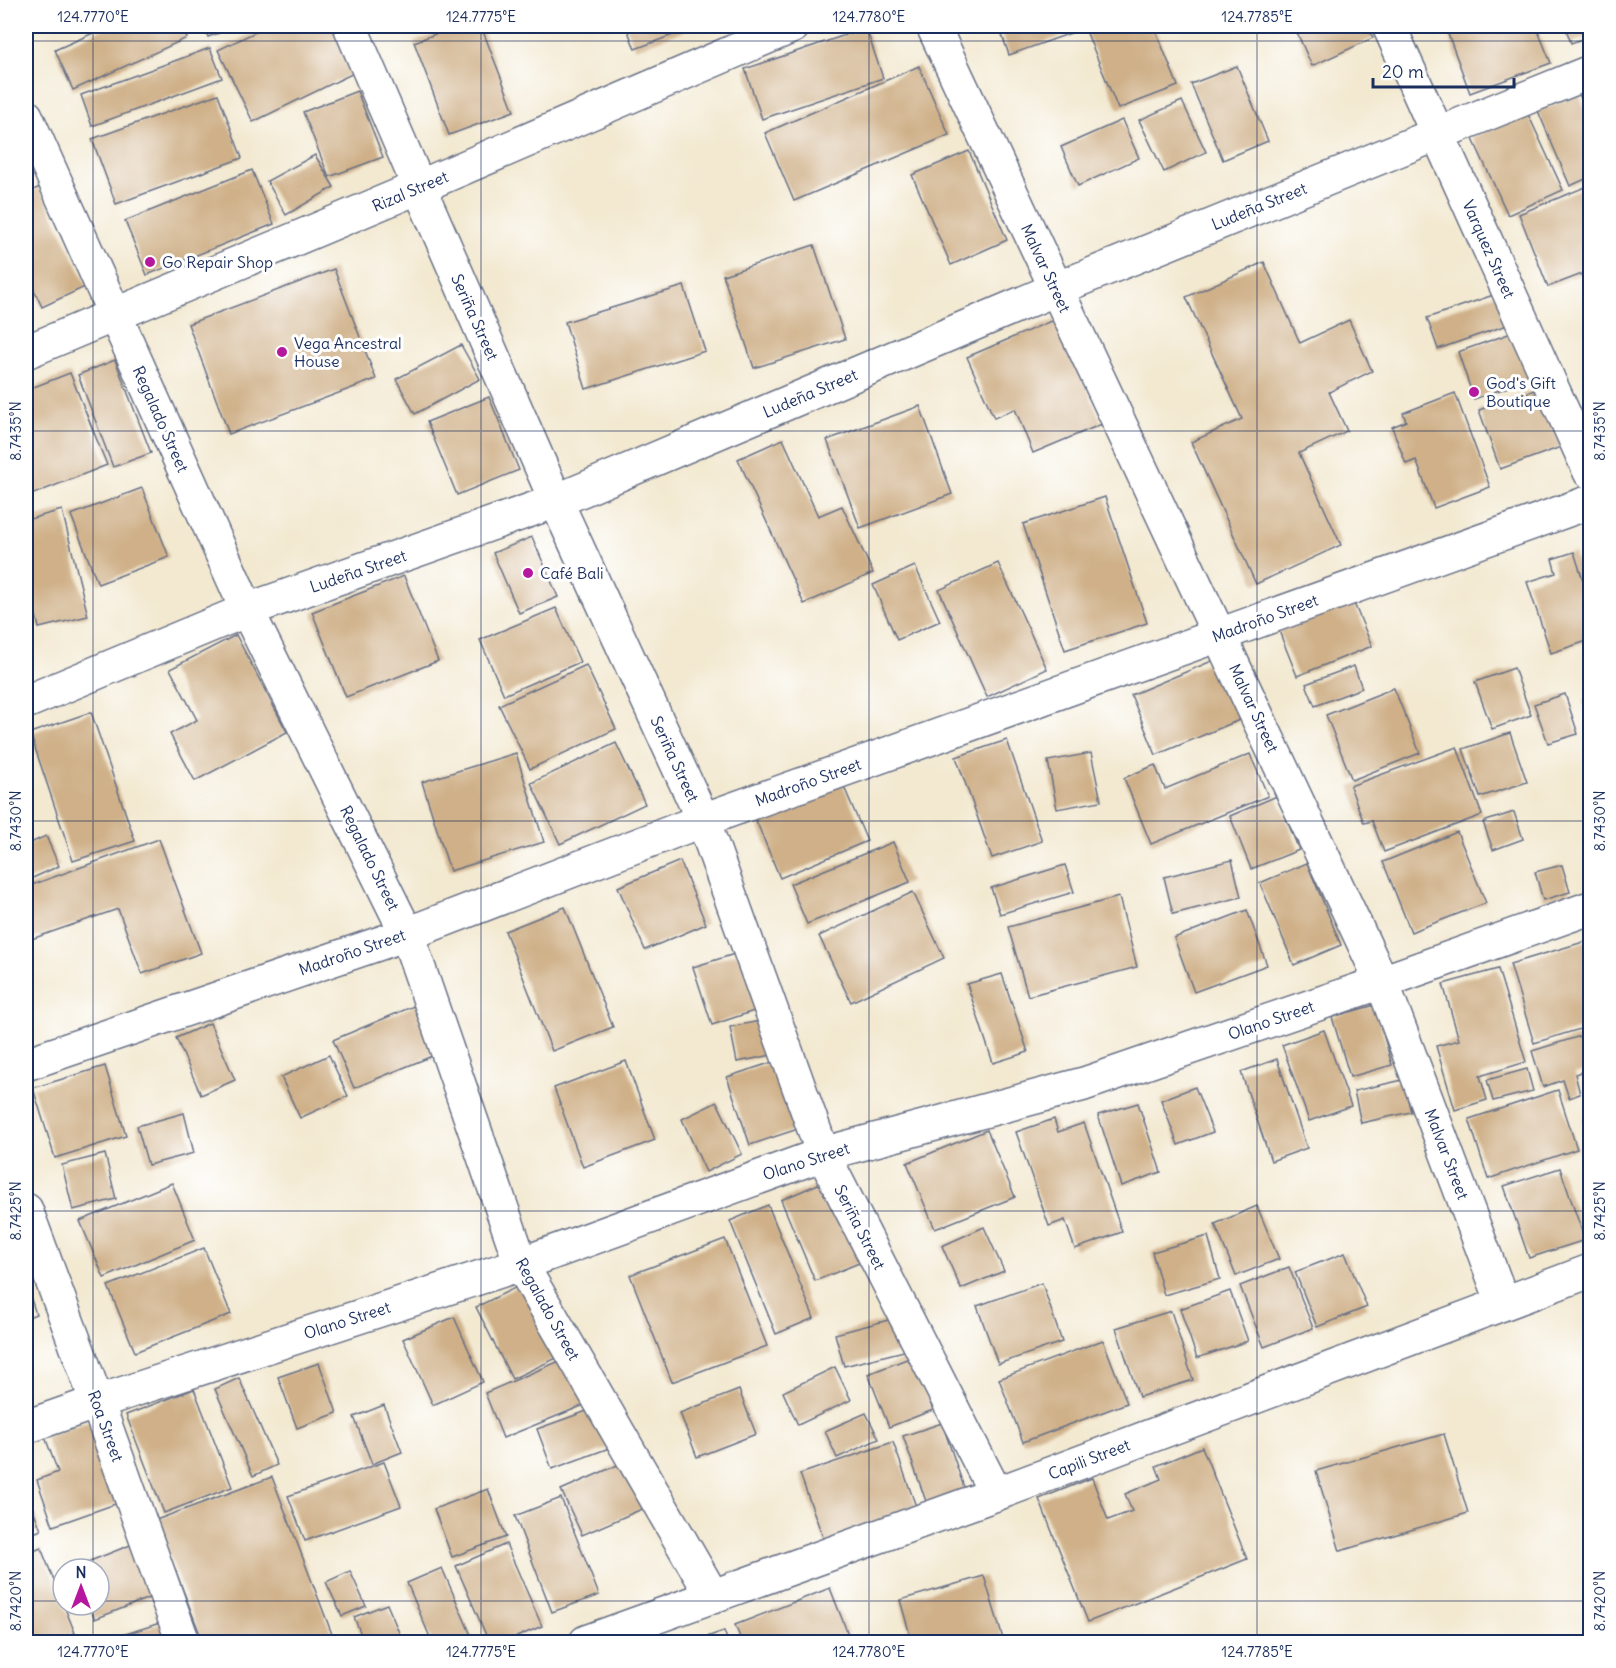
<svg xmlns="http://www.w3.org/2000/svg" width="1616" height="1668" font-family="Delius,sans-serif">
<rect width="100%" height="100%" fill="#fff"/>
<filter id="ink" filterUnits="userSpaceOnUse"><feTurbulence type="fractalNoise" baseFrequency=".0167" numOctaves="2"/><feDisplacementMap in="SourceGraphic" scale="12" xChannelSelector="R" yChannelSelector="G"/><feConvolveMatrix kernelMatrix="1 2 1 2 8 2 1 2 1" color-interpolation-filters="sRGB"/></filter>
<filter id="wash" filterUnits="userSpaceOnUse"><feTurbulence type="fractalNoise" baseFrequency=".008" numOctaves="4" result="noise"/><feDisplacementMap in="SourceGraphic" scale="24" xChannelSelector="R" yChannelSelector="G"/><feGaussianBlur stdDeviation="1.35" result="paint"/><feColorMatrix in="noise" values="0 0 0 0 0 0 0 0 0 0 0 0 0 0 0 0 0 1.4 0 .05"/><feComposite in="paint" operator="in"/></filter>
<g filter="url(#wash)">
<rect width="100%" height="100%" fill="#f3e9d1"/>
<g id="blocks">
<!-- building -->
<g fill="#cfb088">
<polygon points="109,26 181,26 187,38 73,90 55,50"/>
<polygon points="204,26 238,26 208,37"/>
<polygon points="268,26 333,26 356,72 253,122 218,50"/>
<polygon points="457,26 481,26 514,111 449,135 414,42"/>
<polygon points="626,26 697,26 635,49"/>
<polygon points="999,26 1072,26 1074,32 1009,55"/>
<polygon points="1084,26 1154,26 1178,86 1118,109"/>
<polygon points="1294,26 1367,26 1373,38 1312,66"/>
<polygon points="1445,26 1536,26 1551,63 1470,93"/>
<polygon points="1565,26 1590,26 1590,36 1571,43"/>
<polygon points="866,28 883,78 762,119 745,69"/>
<polygon points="210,48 222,78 92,126 81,95"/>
<polygon points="919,66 949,135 794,201 765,133"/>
<polygon points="1237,66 1268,141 1223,160 1191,84"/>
<polygon points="357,91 383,157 329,177 303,112"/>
<polygon points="218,94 242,158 116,204 92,139"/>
<polygon points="1579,94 1590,120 1590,177 1570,186 1538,111"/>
<polygon points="1182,101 1206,152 1164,172 1139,120"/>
<polygon points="1528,114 1563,190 1508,215 1472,137"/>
<polygon points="1122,120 1139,158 1078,186 1061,147"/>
<polygon points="969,151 1007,240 951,265 912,175"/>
<polygon points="315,155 334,187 286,215 267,181"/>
<polygon points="252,170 274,224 147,275 125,221"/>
<polygon points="1590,185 1590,271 1548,287 1519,214"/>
<polygon points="40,187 87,286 42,307 26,273 26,193"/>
<polygon points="814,245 845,339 754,368 723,275"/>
<polygon points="1264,262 1300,343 1349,320 1372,371 1329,392 1347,431 1299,453 1341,545 1256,584 1191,442 1242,419 1186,297"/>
<polygon points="334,269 376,379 229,434 188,324"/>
<polygon points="684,286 705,351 586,389 565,322"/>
<polygon points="1502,292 1513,323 1438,349 1427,318"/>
<polygon points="1058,318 1102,424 1033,453 1015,409 994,418 967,357"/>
<polygon points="1517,331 1534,378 1474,399 1458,352"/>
<polygon points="461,345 480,379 415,414 396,379"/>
<polygon points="115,360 151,453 113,467 78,375"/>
<polygon points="70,373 107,465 26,497 26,390"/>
<polygon points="1540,388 1561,447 1500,469 1479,410"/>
<polygon points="1455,393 1490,487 1434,508 1416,460 1406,464 1392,427 1406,421 1403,413"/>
<polygon points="489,397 519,470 457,495 427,422"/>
<polygon points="920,406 952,494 860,528 827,440"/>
<polygon points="783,439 818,516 842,506 873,573 804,604 738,459"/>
<polygon points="142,488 169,557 98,584 71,515"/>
<polygon points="1105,497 1147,623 1065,650 1023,524"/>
<polygon points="62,510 88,616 39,628 26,572 26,520"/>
<polygon points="532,537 558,597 519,613 493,553"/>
<polygon points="1574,552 1590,602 1590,640 1551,653 1527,582 1556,573 1552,559"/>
<polygon points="998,563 1047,669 987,697 939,590"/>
<polygon points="915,566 940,621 897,640 873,585"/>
<polygon points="404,576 438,661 346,697 312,612"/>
<polygon points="1353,601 1372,646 1297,676 1279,631"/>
<polygon points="556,608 580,662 504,695 480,640"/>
<polygon points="236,635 287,732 195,781 170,734 197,720 170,669"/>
<polygon points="1219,658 1244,718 1156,755 1131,695"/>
<polygon points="586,665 616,729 530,769 499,705"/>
<polygon points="1354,666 1362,688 1315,706 1306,684"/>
<polygon points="1514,668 1531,715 1492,729 1475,682"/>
<polygon points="1394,688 1420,753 1352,780 1326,715"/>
<polygon points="1565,694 1578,734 1548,743 1534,704"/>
<polygon points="1590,698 1590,721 1583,701"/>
<polygon points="91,712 135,841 73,861 30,733"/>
<polygon points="1510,733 1527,782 1480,797 1463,749"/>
<polygon points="1007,740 1042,841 992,858 956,757"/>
<polygon points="616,743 645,804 560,844 531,783"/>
<polygon points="1457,747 1482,815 1384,852 1372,821 1364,823 1350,786"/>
<polygon points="516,753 544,842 450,871 422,782"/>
<polygon points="1091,753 1101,801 1057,809 1048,761"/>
<polygon points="1250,754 1268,796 1151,844 1124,778 1155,765 1165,789"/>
<polygon points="842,782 867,841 780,878 755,818"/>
<polygon points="1277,796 1299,850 1251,869 1230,816"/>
<polygon points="1514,812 1523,839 1493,850 1483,822"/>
<polygon points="1457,832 1486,903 1411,932 1383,862"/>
<polygon points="46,836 59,866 26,881 26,845"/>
<polygon points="159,839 201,953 142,974 118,909 26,941 26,887"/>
<polygon points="893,842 910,882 807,924 790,884"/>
<polygon points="1232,860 1241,897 1173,914 1164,877"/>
<polygon points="680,861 706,924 645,950 618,887"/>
<polygon points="1307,863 1341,945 1294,965 1260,883"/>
<polygon points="1065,865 1074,892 1000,914 991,888"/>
<polygon points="1562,865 1570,892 1543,900 1535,872"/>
<polygon points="913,892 944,958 851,1002 819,936"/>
<polygon points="1119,897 1137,967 1028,996 1008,927"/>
<polygon points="565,907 613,1027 552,1051 505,931"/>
<polygon points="1247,910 1267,965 1194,992 1174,938"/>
<polygon points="1590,940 1590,1026 1534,1043 1510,964"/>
<polygon points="741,952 760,1009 712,1025 693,967"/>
<polygon points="1498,969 1526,1062 1480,1076 1487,1100 1455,1110 1436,1046 1459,1040 1443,984"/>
<polygon points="1002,974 1028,1052 993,1063 967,984"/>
<polygon points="421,1003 442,1052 354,1088 333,1040"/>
<polygon points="1375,1005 1392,1065 1350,1077 1332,1017"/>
<polygon points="765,1020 772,1055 737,1062 730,1027"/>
<polygon points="210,1023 235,1080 201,1095 176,1038"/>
<polygon points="1324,1030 1351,1106 1309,1121 1282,1045"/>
<polygon points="1590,1033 1590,1069 1575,1074 1580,1094 1569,1098 1563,1080 1543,1087 1532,1051"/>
<polygon points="329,1055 348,1096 300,1118 281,1077"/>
<polygon points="782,1059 804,1127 750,1145 727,1077"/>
<polygon points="1277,1059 1307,1148 1271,1161 1241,1072"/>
<polygon points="626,1061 655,1140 583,1167 554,1088"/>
<polygon points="105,1066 126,1136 55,1158 33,1088"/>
<polygon points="1527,1069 1533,1091 1493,1101 1487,1080"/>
<polygon points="1590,1077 1590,1099 1583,1080"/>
<polygon points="1403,1080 1411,1112 1361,1123 1354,1091"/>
<polygon points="1195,1087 1213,1132 1178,1145 1161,1100"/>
<polygon points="1558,1090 1577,1149 1488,1179 1469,1119"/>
<polygon points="717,1102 742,1154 706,1172 682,1119"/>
<polygon points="1138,1103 1161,1172 1121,1186 1098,1115"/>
<polygon points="184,1113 194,1153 148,1165 137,1126"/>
<polygon points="1590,1115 1590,1131 1584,1119"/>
<polygon points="1054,1119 1058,1132 1084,1123 1122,1232 1075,1249 1065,1220 1049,1226 1016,1132"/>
<polygon points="987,1130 1015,1197 935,1229 907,1163"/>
<polygon points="105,1154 116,1199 73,1210 62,1165"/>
<polygon points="1560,1168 1585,1240 1529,1258 1504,1186"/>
<polygon points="830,1179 864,1261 815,1281 781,1200"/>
<polygon points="172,1183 195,1240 104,1278 80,1221"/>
<polygon points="768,1205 814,1318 776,1334 730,1221"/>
<polygon points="1257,1206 1279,1259 1236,1276 1215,1224"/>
<polygon points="984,1227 1004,1271 961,1289 942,1246"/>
<polygon points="1208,1236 1220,1279 1164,1295 1152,1252"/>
<polygon points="725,1239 767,1346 672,1382 630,1275"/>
<polygon points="204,1248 231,1314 135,1352 108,1286"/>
<polygon points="1345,1253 1367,1307 1317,1327 1295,1272"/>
<polygon points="1289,1267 1313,1328 1264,1347 1240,1286"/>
<polygon points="525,1283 561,1356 512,1379 476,1307"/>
<polygon points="1042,1283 1062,1342 998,1364 977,1306"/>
<polygon points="26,1284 36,1314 26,1318"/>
<polygon points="1230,1291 1248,1341 1197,1358 1180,1309"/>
<polygon points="1171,1311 1193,1380 1139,1397 1116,1328"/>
<polygon points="454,1317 483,1382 433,1405 403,1339"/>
<polygon points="896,1318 904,1351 844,1366 835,1334"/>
<polygon points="1103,1340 1127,1403 1023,1442 999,1379"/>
<polygon points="569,1357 589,1403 503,1438 485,1393"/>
<polygon points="912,1357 933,1410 889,1427 868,1374"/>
<polygon points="319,1363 337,1413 297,1428 278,1377"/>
<polygon points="835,1367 851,1400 798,1425 783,1392"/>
<polygon points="239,1378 277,1465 253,1476 215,1389"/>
<polygon points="194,1389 232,1487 164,1513 126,1415"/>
<polygon points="739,1390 756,1434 697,1457 680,1413"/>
<polygon points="384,1405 402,1452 372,1464 354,1417"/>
<polygon points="598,1407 612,1447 552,1469 537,1429"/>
<polygon points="866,1413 879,1439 837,1458 825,1431"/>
<polygon points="92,1420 121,1502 53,1526 37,1480 58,1472 45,1437"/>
<polygon points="942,1423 966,1493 928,1507 903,1436"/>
<polygon points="1444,1434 1468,1513 1340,1551 1316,1471"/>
<polygon points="893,1442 918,1512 826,1546 800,1474"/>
<polygon points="1202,1447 1247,1559 1088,1622 1039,1499 1092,1478 1108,1520 1132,1511 1125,1494 1161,1479 1156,1466"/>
<polygon points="629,1460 649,1506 582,1535 561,1490"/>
<polygon points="384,1462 401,1506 305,1541 288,1496"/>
<polygon points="272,1477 335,1642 203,1642 156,1520"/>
<polygon points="488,1489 506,1537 452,1557 434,1509"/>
<polygon points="26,1491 41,1530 26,1536"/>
<polygon points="561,1498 599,1595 552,1612 515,1516"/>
<polygon points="138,1542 159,1594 95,1619 89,1605 99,1605 99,1569 76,1569 75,1567"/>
<polygon points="506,1544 542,1626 505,1642 489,1642 456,1566"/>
<polygon points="41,1548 75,1633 49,1642 26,1642 26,1554"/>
<polygon points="442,1568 474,1642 432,1642 407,1583"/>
<polygon points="350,1571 366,1606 342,1616 326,1582"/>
<polygon points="984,1576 1004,1642 912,1642 900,1600"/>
<polygon points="830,1588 851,1642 742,1642 735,1625"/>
<polygon points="387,1604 403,1642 364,1642 354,1617"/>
<polygon points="163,1622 169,1642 101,1642"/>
<polygon points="724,1631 728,1642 692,1642"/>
</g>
</g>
</g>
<g filter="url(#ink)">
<use href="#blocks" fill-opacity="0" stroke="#677086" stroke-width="1.5"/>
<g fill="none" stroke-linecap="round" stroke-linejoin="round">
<!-- street casing -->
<g stroke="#677086" stroke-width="36">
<g id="street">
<polyline points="350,26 419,187 556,501 703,820 823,1154 996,1494"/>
<polyline points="933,26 1382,982 1503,1303"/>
<polyline points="26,116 247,610 407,934 521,1264 713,1597"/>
<polyline points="26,702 247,610 556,501 1056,289 1590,72"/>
<polyline points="26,1064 407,934 703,820 1590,502"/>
<polyline points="26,1210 97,1402 183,1642"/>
<polyline points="26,1427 97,1402 521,1264 823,1154 1084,1084 1382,982 1590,908"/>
<polyline points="586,1642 996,1494 1590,1271"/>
</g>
</g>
<!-- secondary casing -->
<g stroke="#677086" stroke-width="36">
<g id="secondary">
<polyline points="1389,26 1590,472"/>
<polyline points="26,352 419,187 793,26"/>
</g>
</g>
<!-- street -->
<use href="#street" stroke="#fff" stroke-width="33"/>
<!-- secondary -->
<use href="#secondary" stroke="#fff" stroke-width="33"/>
</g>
</g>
<!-- ticks -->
<path fill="none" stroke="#1b2f5e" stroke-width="1.5" stroke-opacity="0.45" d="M93,26V1569M481,26V1642M869,26V1642M1257,26V1642M26,41H1590M26,431H1590M26,821H1590M26,1211H1590M26,1601H63M99,1601H1590M93,1605V1642"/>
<!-- markers -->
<g fill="#b5179e" stroke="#fff" stroke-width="2">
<circle cx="150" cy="262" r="6"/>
<circle cx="282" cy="352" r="6"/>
<circle cx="1474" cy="392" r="6"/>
<circle cx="528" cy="573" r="6"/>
</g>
<g text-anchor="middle" stroke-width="6" stroke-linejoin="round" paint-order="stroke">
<!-- street labels -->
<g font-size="16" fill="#1b2f5e" stroke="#fff">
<text transform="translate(410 191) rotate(-23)" y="6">Rizal Street</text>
<text transform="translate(1259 206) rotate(-22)" y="6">Ludeña Street</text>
<text transform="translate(1489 249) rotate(66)" y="6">Varquez Street</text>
<text transform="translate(1046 268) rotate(65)" y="6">Malvar Street</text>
<text transform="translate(475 317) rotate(66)" y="6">Seriña Street</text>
<text transform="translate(810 393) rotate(-23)" y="6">Ludeña Street</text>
<text transform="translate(161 419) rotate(66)" y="6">Regalado Street</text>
<text transform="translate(358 571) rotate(-19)" y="6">Ludeña Street</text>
<text transform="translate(1265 618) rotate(-20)" y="6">Madroño Street</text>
<text transform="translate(1254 708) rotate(65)" y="6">Malvar Street</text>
<text transform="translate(675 759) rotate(65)" y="6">Seriña Street</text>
<text transform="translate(808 782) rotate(-20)" y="6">Madroño Street</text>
<text transform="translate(370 858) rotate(64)" y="6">Regalado Street</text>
<text transform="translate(352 952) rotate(-19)" y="6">Madroño Street</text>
<text transform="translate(1271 1020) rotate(-19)" y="6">Olano Street</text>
<text transform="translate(1447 1154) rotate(69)" y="6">Malvar Street</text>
<text transform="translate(806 1161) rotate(-18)" y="6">Olano Street</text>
<text transform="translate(860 1227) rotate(63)" y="6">Seriña Street</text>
<text transform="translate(548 1309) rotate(61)" y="6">Regalado Street</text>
<text transform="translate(347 1320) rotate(-18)" y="6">Olano Street</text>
<text transform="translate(106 1426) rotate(70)" y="6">Roa Street</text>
<text transform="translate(1089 1459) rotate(-21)" y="6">Capili Street</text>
</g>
<!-- poi labels -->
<g font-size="16" fill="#1b2f5e" stroke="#fff" text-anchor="start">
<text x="162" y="268">Go Repair Shop</text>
<text x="294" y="349">Vega Ancestral<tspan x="294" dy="18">House</tspan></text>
<text x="1486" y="389">God's Gift<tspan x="1486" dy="18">Boutique</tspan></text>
<text x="540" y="579">Café Bali</text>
</g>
</g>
<!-- margin -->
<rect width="1616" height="1668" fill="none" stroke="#fff" stroke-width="66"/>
<!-- north arrow -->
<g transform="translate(81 1587)"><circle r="28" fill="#ffffff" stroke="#a4acbf" stroke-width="1.5"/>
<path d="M0-4.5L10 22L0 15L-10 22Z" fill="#b5179e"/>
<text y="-9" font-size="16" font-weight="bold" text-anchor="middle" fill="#1b2f5e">N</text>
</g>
<!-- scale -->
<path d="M1373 78v9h141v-9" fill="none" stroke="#1b2f5e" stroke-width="3"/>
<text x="1382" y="78" font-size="18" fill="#1b2f5e" stroke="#ffffff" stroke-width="4.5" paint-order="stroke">20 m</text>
<rect x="33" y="33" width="1550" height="1602" fill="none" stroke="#1b2f5e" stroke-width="2"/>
<g font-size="15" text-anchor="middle" fill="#1b2f5e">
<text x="93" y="22">124.7770°E</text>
<text x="481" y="22">124.7775°E</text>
<text x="869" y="22">124.7780°E</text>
<text x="1257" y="22">124.7785°E</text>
<text transform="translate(16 431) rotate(-90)" y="5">8.7435°N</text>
<text transform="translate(1600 431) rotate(-90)" y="5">8.7435°N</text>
<text transform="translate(16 821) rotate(-90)" y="5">8.7430°N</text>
<text transform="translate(1600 821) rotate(-90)" y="5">8.7430°N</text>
<text transform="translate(16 1211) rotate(-90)" y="5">8.7425°N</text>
<text transform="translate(1600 1211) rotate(-90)" y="5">8.7425°N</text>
<text transform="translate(16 1601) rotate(-90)" y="5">8.7420°N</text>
<text transform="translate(1600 1601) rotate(-90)" y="5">8.7420°N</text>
<text x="93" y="1657">124.7770°E</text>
<text x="481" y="1657">124.7775°E</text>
<text x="869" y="1657">124.7780°E</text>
<text x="1257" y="1657">124.7785°E</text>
</g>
</svg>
